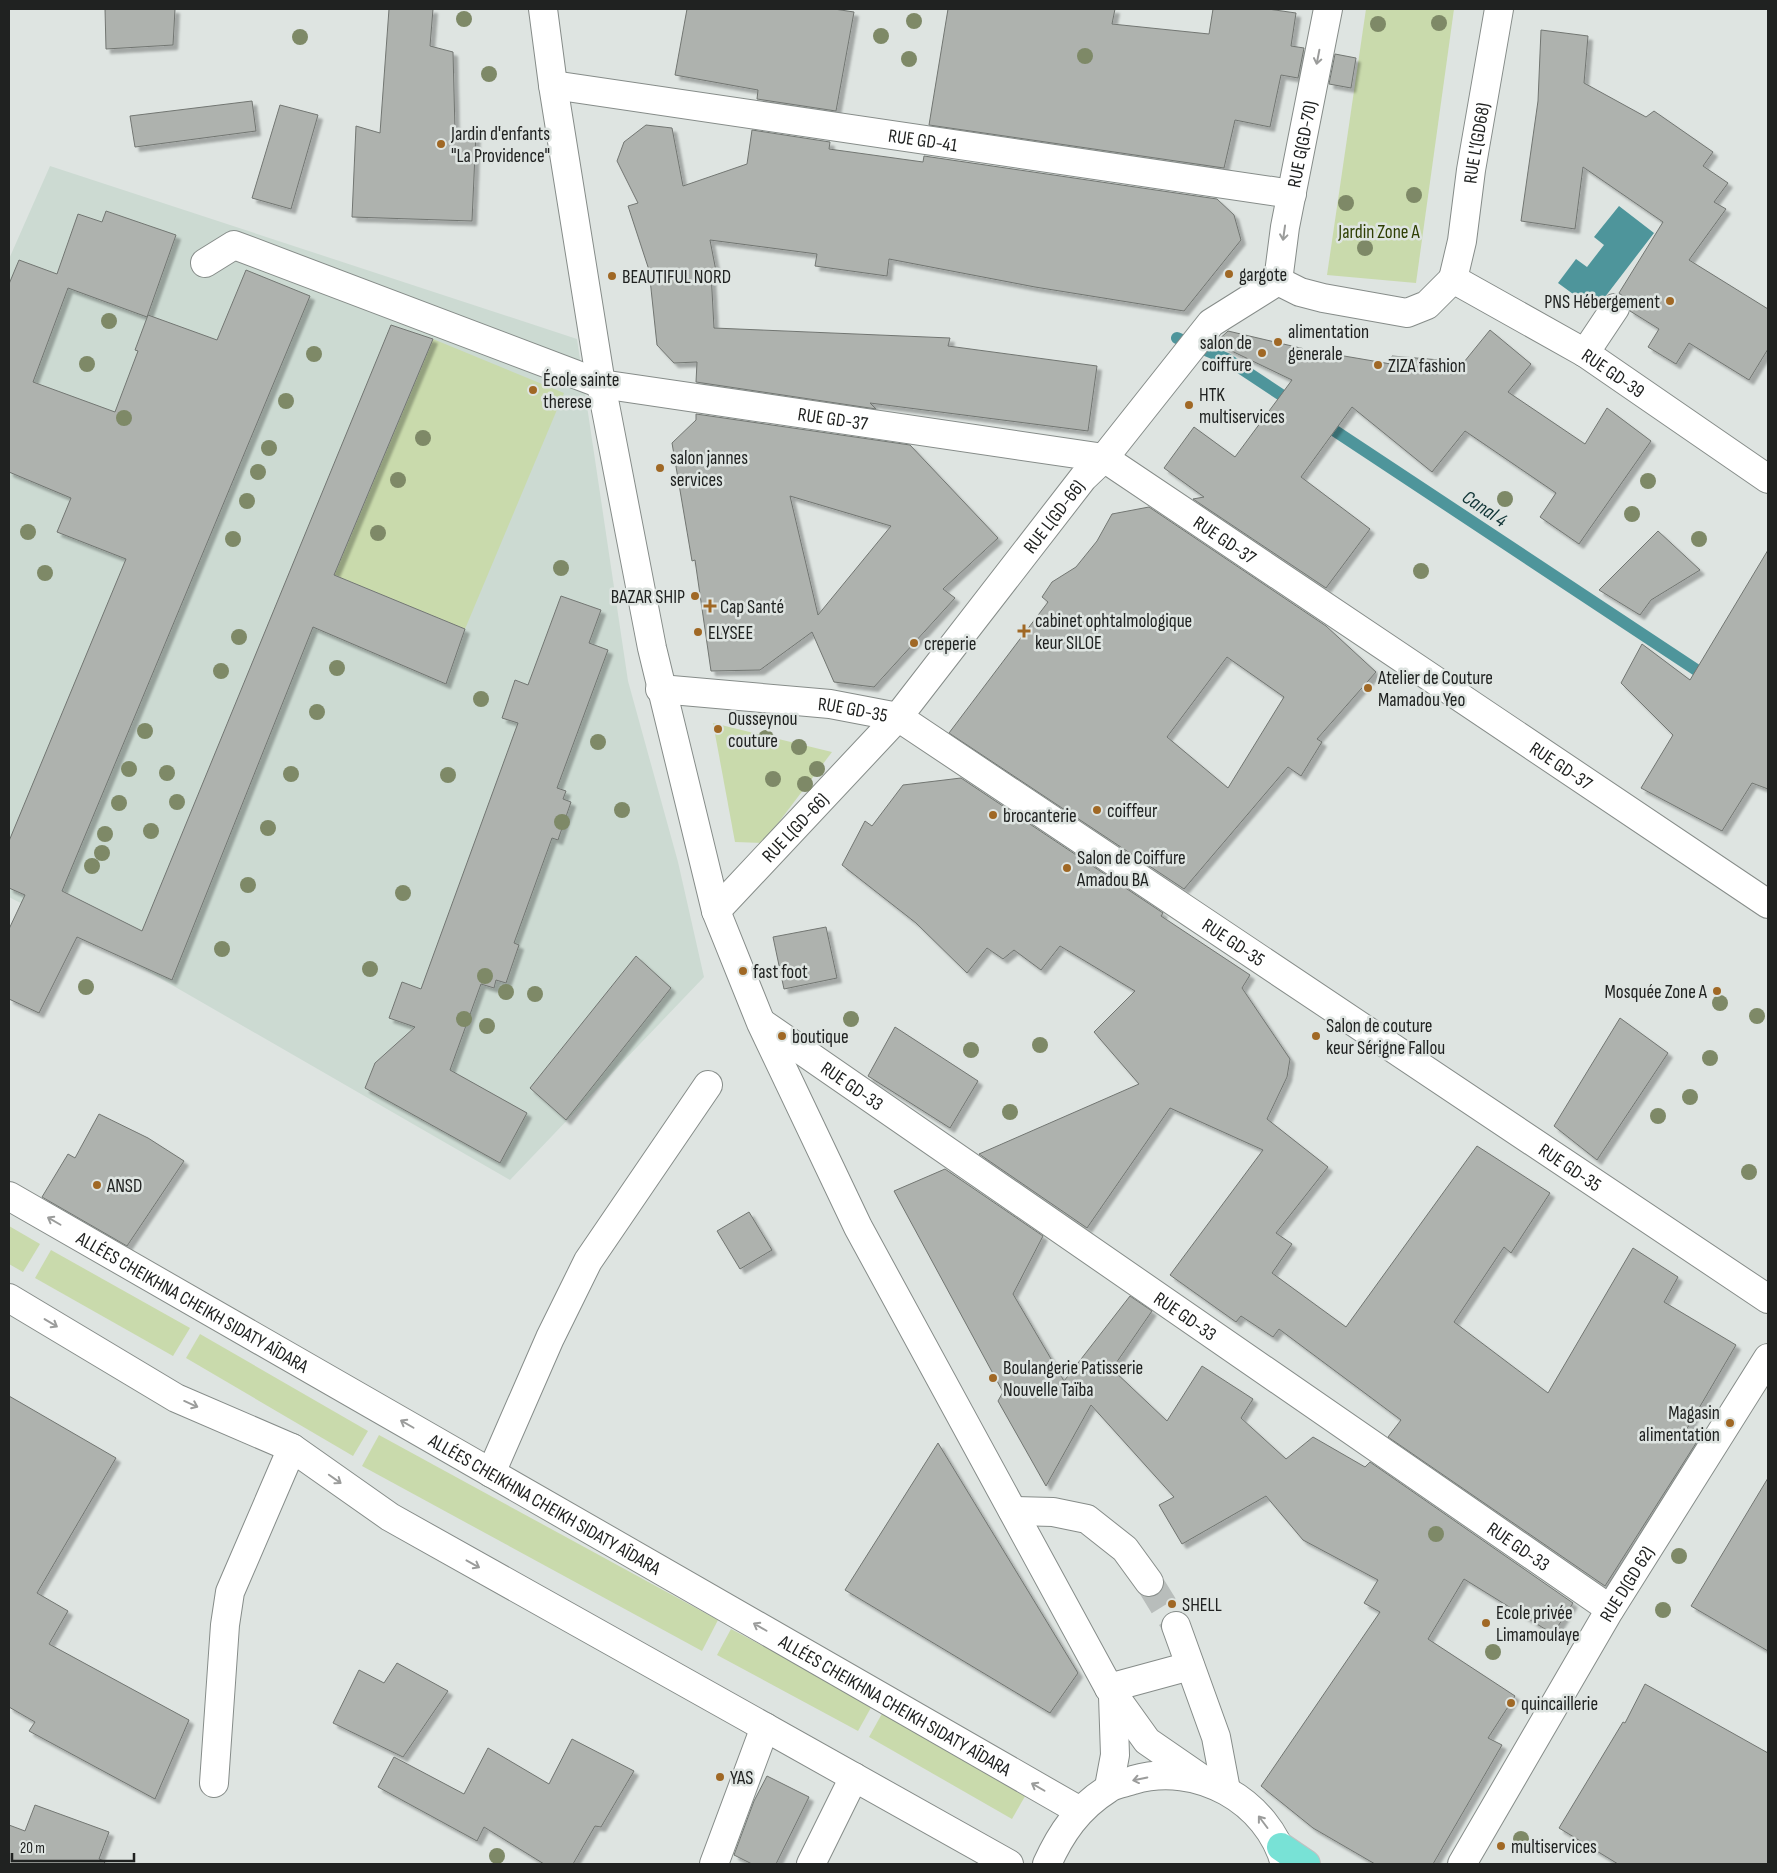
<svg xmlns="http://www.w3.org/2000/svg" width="1777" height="1873" font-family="'Sofia Sans Condensed',sans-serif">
<defs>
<filter id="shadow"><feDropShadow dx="4.5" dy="4.5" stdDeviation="1" flood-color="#0004"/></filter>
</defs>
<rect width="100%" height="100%" fill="#dee4e1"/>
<!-- built -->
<polygon fill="#ccdad2" points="50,166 577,339 628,681 678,862 704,977 510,1180 106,947 9,897 9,259"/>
<!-- green -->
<g fill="#c9daac">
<polygon points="1366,9 1454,9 1416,283 1327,275"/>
<polygon points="433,339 564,393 465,629 334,575"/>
<polygon points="713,723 832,752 763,843 735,842"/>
<polygon points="9,1226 40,1244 23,1272 9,1264"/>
<polygon points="51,1250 190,1328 173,1356 35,1278"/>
<polygon points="200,1334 368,1431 353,1456 186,1358"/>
<polygon points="379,1435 718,1620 702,1651 362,1466"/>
<polygon points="731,1629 873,1704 858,1731 717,1655"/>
<polygon points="884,1710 1028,1791 1012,1819 869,1737"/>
</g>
<!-- water -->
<polygon fill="#4e959b" points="1619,206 1654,233 1595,310 1558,283 1576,259 1587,267 1604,245 1594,237"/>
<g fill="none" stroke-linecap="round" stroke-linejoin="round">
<!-- stream -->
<g stroke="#4e959b" stroke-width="12">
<polyline points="1177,338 1227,359 1295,404"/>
<polyline points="1320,421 1710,679"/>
</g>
</g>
<!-- building -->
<g fill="#aeb2ae" stroke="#727672" fill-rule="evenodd" filter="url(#shadow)">
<polygon points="105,9 175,9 173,45 106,49"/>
<polygon points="389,9 433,9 430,46 453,52 455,131 476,132 472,221 352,217 356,126 380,133"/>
<polygon points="687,9 834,9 854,12 836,111 757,99 758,90 675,75"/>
<polygon points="948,9 1115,9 1112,24 1209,34 1213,9 1268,9 1296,13 1291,46 1304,48 1298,78 1281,75 1270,127 1235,120 1224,168 929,125"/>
<polygon points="1541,30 1588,36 1584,83 1646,117 1654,111 1713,152 1703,166 1728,183 1714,202 1726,209 1689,260 1768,309 1768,349 1749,380 1689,343 1676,364 1648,347 1659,329 1630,311 1629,301 1619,293 1663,222 1583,167 1575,229 1521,221 1538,101"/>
<polygon points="1335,54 1356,58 1351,88 1329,84"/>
<polygon points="252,101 256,131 135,147 130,116"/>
<polygon points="280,105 318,115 291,209 252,198"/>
<polygon points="646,125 672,128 683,186 747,164 752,130 830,142 829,149 923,162 924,156 1217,199 1234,215 1241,240 1184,311 1035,287 889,259 887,276 815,266 817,254 710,240 716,271 711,272 714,328 950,338 948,346 1097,366 1088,431 870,403 876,409 696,382 697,362 674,363 657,345 649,270 628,206 638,203 617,161 624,142"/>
<polygon points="106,211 176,235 147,317 68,288 33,382 115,412 138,351 135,350 148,315 217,340 246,270 310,296 62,891 142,931 391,325 433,339 334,575 465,629 446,684 313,627 172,980 77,937 39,1013 9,999 9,929 25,895 9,888 9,841 126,559 57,532 71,498 9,472 9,284 19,260 57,274 78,214 102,222"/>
<polygon points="1490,330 1531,364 1508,392 1585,444 1607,408 1651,441 1579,544 1540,517 1556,493 1465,431 1432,472 1352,407 1301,477 1370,529 1326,588 1193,499 1204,497 1164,468 1194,427 1235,457 1292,380 1215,343 1228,331 1309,350 1391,364 1392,356 1464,362"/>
<path d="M696,414L910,445L998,538L943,589L955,598L874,687L834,682L812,632L760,670L711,671L695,560L692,561L672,443L696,420ZM790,496L891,526L818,615Z"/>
<path d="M1149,507L1326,626L1376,672L1317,739L1322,742L1301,776L1288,767L1184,889L949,733L1048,602L1042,597L1052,582L1076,567L1097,541L1112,514ZM1227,657L1284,697L1228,788L1167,737Z"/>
<polygon points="1658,531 1700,570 1651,600 1640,615 1599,590"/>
<polygon points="1768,550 1768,789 1752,783 1722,831 1641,788 1673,735 1621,683 1642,644 1690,680"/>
<polygon points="561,596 601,610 589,643 608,650 557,788 566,791 563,799 571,802 558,840 552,838 514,943 519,945 506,983 496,980 494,988 481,984 450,1070 527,1113 500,1163 365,1088 375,1063 415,1027 389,1018 402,982 421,989 518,723 502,718 515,680 528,685"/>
<polygon points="961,778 1163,913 1161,916 1250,975 1242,988 1290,1059 1287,1077 1267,1119 1328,1167 1276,1233 1292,1244 1272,1273 1346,1327 1477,1146 1550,1193 1511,1253 1504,1247 1454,1322 1548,1393 1633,1248 1678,1277 1664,1302 1736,1345 1685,1432 1698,1440 1605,1586 1388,1437 1401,1420 1279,1329 1273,1337 1241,1316 1236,1322 1170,1275 1263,1150 1170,1108 1087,1228 979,1154 1139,1084 1094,1032 1135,991 1060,946 1041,970 1014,950 1003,959 987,948 967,973 916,923 842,865 865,821 872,826 903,785"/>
<polygon points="826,927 837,978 784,989 773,937"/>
<polygon points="636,956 671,988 566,1120 530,1088"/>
<polygon points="1620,1018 1668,1053 1597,1160 1554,1126"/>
<polygon points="895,1027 978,1081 950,1128 868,1076"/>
<polygon points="99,1114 148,1138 184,1161 127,1246 42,1197 68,1154 75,1158"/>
<polygon points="945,1169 1043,1236 1013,1294 1064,1381 1130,1296 1152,1311 1112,1369 1167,1421 1202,1366 1253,1399 1241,1418 1286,1459 1313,1437 1365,1467 1370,1462 1573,1603 1553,1634 1464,1579 1428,1639 1515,1696 1488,1738 1502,1745 1433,1864 1375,1864 1313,1828 1261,1786 1380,1612 1364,1603 1378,1580 1303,1540 1266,1496 1182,1544 1159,1505 1174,1497 1091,1405 1046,1486 998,1401 1003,1392 894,1191"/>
<polygon points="749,1212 772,1250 740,1269 717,1231"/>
<polygon points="9,1396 116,1458 37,1593 68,1611 49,1644 189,1720 155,1799 29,1731 35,1722 9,1707"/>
<polygon points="938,1443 1078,1673 1050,1713 845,1590"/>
<polygon points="1768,1478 1768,1651 1691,1606"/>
<polygon points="397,1663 448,1691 403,1757 333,1723 359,1670 384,1683"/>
<polygon points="1645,1684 1768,1753 1768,1864 1618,1864 1559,1828 1623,1722 1625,1723"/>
<polygon points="572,1739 634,1771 601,1827 595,1826 573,1864 544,1864 484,1827 477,1841 378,1787 394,1757 464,1794 488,1748 549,1784"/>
<polygon points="767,1776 809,1797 776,1864 752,1864 734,1855 754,1801"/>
<polygon points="35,1805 109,1832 99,1859 105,1861 104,1864 9,1864 9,1825 25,1831"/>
</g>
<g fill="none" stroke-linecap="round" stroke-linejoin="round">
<!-- minor-tunnel -->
<polyline stroke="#b8bdbb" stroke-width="28" stroke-dasharray="28 14" stroke-linecap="butt" points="1149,1582 1176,1626"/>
<!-- minor casing -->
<g stroke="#868c89" stroke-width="30">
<g id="minor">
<polyline points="543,9 553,85 601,384 652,648 716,911 761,1023 858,1227 1109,1688 1147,1741 1205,1781"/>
<path id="s1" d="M553,85L1292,194"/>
<path id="s2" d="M205,263L234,245L601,384L1104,458L1768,904"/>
<path id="s3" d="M1453,279L1585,353L1768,479"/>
<path id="s4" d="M1453,279L1462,241L1471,170L1499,9"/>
<path id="s5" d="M1278,281L1285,227L1328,9"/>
<polyline points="1585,353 1615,308"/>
<path id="s6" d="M660,689L830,704L898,717L1768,1299"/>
<path id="s7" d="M716,911L898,717L1083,478L1104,458L1211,323L1278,281L1300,292L1323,298L1407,313L1427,305L1453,279"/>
<path id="s8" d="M762,1023L1610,1609"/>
<path id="s9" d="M9,1196L1080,1811"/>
<polyline points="9,1298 176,1398 292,1448 390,1517 1009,1864"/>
<polyline points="491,1473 550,1338 588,1261 708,1085"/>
<polyline points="1013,1511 1053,1512 1087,1519 1125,1549 1149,1582"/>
<polyline points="1176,1626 1216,1737 1226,1790"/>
<polyline points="1109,1688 1190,1666"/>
<polyline points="214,1783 225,1625 230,1592 292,1448"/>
<polyline points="1109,1787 1115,1755 1113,1696"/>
<polyline points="714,1864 765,1727"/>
<polyline points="811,1864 854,1777"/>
<path d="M1047,1864C1061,1833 1078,1808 1108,1789C1114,1784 1125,1783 1133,1780C1197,1761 1268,1801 1285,1864"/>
<path id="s10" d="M1462,1864L1609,1611L1768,1358"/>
</g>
</g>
<!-- major casing -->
<g stroke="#c1c1c1" stroke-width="30">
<polyline id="major" points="1281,1847 1306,1864"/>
</g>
<!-- minor -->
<use href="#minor" stroke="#fff" stroke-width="28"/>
<!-- major -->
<use href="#major" stroke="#78e2d6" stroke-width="28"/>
</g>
<!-- trees -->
<g fill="#7e8967">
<circle cx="464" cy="19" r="8"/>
<circle cx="914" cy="21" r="8"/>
<circle cx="1439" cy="23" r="8"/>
<circle cx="1378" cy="24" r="8"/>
<circle cx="881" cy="36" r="8"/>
<circle cx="300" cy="37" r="8"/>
<circle cx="1085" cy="56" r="8"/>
<circle cx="909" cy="59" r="8"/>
<circle cx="489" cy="74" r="8"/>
<circle cx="1414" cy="195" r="8"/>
<circle cx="1346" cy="203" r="8"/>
<circle cx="1365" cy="248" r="8"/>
<circle cx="109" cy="321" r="8"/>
<circle cx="314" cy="354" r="8"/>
<circle cx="87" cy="364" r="8"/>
<circle cx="286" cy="401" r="8"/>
<circle cx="124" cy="418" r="8"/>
<circle cx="423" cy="438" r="8"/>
<circle cx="269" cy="448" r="8"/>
<circle cx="258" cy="472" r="8"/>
<circle cx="398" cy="480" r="8"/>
<circle cx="1648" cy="481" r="8"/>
<circle cx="1505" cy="499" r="8"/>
<circle cx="247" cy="501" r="8"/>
<circle cx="1632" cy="514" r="8"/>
<circle cx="28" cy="532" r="8"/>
<circle cx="378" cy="533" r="8"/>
<circle cx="233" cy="539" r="8"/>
<circle cx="1699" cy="539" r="8"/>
<circle cx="561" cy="568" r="8"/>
<circle cx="1421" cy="571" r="8"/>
<circle cx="45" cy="573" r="8"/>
<circle cx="239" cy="637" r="8"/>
<circle cx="337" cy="668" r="8"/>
<circle cx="221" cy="671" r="8"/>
<circle cx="481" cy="699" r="8"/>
<circle cx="317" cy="712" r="8"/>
<circle cx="145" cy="731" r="8"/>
<circle cx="766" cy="738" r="8"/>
<circle cx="598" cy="742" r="8"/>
<circle cx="799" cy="747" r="8"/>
<circle cx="129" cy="769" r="8"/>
<circle cx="817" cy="769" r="8"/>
<circle cx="167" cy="773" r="8"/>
<circle cx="291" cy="774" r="8"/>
<circle cx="448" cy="775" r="8"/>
<circle cx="773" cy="779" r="8"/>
<circle cx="805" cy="784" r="8"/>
<circle cx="177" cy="802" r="8"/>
<circle cx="119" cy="803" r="8"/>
<circle cx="622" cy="810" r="8"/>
<circle cx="562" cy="822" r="8"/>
<circle cx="268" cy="828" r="8"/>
<circle cx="151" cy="831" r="8"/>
<circle cx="105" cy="834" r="8"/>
<circle cx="102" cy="853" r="8"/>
<circle cx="92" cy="866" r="8"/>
<circle cx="248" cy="885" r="8"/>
<circle cx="403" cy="893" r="8"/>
<circle cx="222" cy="949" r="8"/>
<circle cx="370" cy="969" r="8"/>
<circle cx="485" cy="976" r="8"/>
<circle cx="86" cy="987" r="8"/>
<circle cx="506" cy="992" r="8"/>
<circle cx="535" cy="994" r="8"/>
<circle cx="1720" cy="1003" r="8"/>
<circle cx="1757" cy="1016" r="8"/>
<circle cx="464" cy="1019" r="8"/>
<circle cx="851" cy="1019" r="8"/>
<circle cx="487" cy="1026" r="8"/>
<circle cx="1040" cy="1045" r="8"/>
<circle cx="971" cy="1050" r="8"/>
<circle cx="1710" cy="1058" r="8"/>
<circle cx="1690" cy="1097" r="8"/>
<circle cx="1010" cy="1112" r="8"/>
<circle cx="1658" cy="1116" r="8"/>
<circle cx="1749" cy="1172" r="8"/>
<circle cx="1436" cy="1534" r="8"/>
<circle cx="1679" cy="1556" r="8"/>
<circle cx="1663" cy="1610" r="8"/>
<circle cx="1493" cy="1652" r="8"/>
<circle cx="1521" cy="1839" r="8"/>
<circle cx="497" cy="1856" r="8"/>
</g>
<!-- one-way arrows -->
<defs><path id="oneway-shaft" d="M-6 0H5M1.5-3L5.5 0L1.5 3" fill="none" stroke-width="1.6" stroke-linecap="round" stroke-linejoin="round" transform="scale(1.25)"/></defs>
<g stroke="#9b9c9b">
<use href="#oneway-shaft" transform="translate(1318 57) rotate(101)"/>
<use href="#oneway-shaft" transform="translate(1284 233) rotate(98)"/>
<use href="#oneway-shaft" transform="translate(54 1221) rotate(-150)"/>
<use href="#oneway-shaft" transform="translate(51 1323) rotate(31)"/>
<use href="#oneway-shaft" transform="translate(191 1404) rotate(24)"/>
<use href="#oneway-shaft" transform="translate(407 1424) rotate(-150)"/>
<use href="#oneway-shaft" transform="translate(335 1479) rotate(35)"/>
<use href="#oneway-shaft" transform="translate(473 1564) rotate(29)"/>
<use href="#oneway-shaft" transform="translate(760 1627) rotate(-150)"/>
<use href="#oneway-shaft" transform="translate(1140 1779) rotate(168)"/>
<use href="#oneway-shaft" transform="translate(1038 1787) rotate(-150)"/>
<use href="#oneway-shaft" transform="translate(1263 1822) rotate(-127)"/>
</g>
<!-- markers -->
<g fill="#a06825" stroke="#dee4e1" stroke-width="2">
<circle cx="441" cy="144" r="5"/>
<circle cx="1229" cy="274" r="5"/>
<circle cx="612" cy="276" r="5"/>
<circle cx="1670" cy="301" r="5"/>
<circle cx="1278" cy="342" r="5"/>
<circle cx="1262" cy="353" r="5"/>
<circle cx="1378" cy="365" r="5"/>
<circle cx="533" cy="390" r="5"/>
<circle cx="1189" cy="405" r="5"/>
<circle cx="660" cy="468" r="5"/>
<circle cx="695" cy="596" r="5"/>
<path d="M707.5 598.5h5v5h5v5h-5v5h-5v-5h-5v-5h5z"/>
<path d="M1021.5 623.5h5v5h5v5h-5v5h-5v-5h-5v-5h5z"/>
<circle cx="698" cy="632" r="5"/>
<circle cx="914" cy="643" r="5"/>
<circle cx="1368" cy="688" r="5"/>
<circle cx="718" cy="729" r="5"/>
<circle cx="1097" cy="810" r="5"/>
<circle cx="993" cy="815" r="5"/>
<circle cx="1067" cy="868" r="5"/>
<circle cx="743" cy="971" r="5"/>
<circle cx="1717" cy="991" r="5"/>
<circle cx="782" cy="1036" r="5"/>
<circle cx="1316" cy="1036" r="5"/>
<circle cx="97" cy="1185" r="5"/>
<circle cx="993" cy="1378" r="5"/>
<circle cx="1730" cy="1423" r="5"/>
<circle cx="1172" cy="1604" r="5"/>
<circle cx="1486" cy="1623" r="5"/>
<circle cx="1511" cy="1703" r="5"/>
<circle cx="720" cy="1777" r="5"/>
<circle cx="1501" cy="1846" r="5"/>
</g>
<g text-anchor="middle" stroke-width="5" stroke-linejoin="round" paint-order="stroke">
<!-- poi labels -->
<g font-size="19" fill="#202221" stroke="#dee4e1" text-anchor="start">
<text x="451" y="140">Jardin d'enfants<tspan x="451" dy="22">"La Providence"</tspan></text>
<text x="1239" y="281">gargote</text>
<text x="622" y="283">BEAUTIFUL NORD</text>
<text x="1660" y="308" text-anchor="end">PNS Hébergement</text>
<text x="1288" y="338">alimentation<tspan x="1288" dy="22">generale</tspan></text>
<text x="1252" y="349" text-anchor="end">salon de<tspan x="1252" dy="22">coiffure</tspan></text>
<text x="1388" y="372">ZIZA fashion</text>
<text x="543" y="386">École sainte<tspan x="543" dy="22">therese</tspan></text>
<text x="1199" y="401">HTK<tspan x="1199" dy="22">multiservices</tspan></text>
<text x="670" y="464">salon jannes<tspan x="670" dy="22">services</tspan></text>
<text x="685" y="603" text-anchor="end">BAZAR SHIP</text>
<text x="720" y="613">Cap Santé</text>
<text x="1035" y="627">cabinet ophtalmologique<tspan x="1035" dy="22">keur SILOE</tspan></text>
<text x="708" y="639">ELYSEE</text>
<text x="924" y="650">creperie</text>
<text x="1378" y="684">Atelier de Couture<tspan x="1378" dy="22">Mamadou Yeo</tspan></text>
<text x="728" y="725">Ousseynou<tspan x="728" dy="22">couture</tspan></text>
<text x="1107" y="817">coiffeur</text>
<text x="1003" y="822">brocanterie</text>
<text x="1077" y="864">Salon de Coiffure<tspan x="1077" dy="22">Amadou BA</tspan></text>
<text x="753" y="978">fast foot</text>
<text x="1707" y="998" text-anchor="end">Mosquée Zone A</text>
<text x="1326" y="1032">Salon de couture<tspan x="1326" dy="22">keur Sérigne Fallou</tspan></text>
<text x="792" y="1043">boutique</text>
<text x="107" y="1192">ANSD</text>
<text x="1003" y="1374">Boulangerie Patisserie<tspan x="1003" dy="22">Nouvelle Taïba</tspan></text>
<text x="1720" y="1419" text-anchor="end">Magasin<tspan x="1720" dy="22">alimentation</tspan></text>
<text x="1182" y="1611">SHELL</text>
<text x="1496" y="1619">Ecole privée<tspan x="1496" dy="22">Limamoulaye</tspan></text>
<text x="1521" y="1710">quincaillerie</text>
<text x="730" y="1784">YAS</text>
<text x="1511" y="1853">multiservices</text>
</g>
<!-- street labels -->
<g font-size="19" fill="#202221" stroke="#dee4e1">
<text dy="7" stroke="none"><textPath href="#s1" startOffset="374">RUE GD-41</textPath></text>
<text dy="7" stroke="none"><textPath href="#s4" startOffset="138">RUE L'(GD68)</textPath></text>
<text dy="7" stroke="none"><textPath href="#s5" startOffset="139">RUE G(GD-70)</textPath></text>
<text dy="7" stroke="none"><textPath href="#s3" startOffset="186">RUE GD-39</textPath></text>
<text dy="7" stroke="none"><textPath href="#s2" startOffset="661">RUE GD-37</textPath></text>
<text dy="7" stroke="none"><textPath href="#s7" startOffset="520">RUE L(GD-66)</textPath></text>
<text dy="7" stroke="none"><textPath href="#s2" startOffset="1081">RUE GD-37</textPath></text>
<text dy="7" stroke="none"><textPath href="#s6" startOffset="194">RUE GD-35</textPath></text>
<text dy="7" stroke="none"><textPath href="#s2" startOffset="1486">RUE GD-37</textPath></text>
<text dy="7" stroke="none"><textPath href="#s7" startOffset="115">RUE L(GD-66)</textPath></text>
<text dy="7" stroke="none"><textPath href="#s6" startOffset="644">RUE GD-35</textPath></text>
<text dy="7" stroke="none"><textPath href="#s8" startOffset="110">RUE GD-33</textPath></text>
<text dy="7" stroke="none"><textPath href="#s6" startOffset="1049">RUE GD-35</textPath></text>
<text dy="7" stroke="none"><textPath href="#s9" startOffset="212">ALLÉES CHEIKHNA CHEIKH SIDATY AÎDARA</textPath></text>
<text dy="7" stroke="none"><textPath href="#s8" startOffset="515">RUE GD-33</textPath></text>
<text dy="7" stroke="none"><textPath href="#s9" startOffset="618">ALLÉES CHEIKHNA CHEIKH SIDATY AÎDARA</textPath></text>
<text dy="7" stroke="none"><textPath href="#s8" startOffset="920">RUE GD-33</textPath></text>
<text dy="7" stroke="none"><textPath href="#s10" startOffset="325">RUE D(GD 62)</textPath></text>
<text dy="7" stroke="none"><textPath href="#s9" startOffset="1022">ALLÉES CHEIKHNA CHEIKH SIDATY AÎDARA</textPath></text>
</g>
<!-- park labels -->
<g font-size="19" fill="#2f3f04" stroke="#dee4e1">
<text x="1379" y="238">Jardin Zone A</text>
</g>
<!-- water labels -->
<g font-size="20" font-style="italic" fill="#103436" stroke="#dee4e1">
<text transform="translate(1485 508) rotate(34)" y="7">Canal 4</text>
</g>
</g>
<!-- border -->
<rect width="1777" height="1873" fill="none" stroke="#202221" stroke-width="20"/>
<!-- scale -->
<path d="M12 1853v8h122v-8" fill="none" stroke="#202221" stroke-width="2.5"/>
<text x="20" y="1853" font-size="15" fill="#202221" stroke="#dee4e1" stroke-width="4" paint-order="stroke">20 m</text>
</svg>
